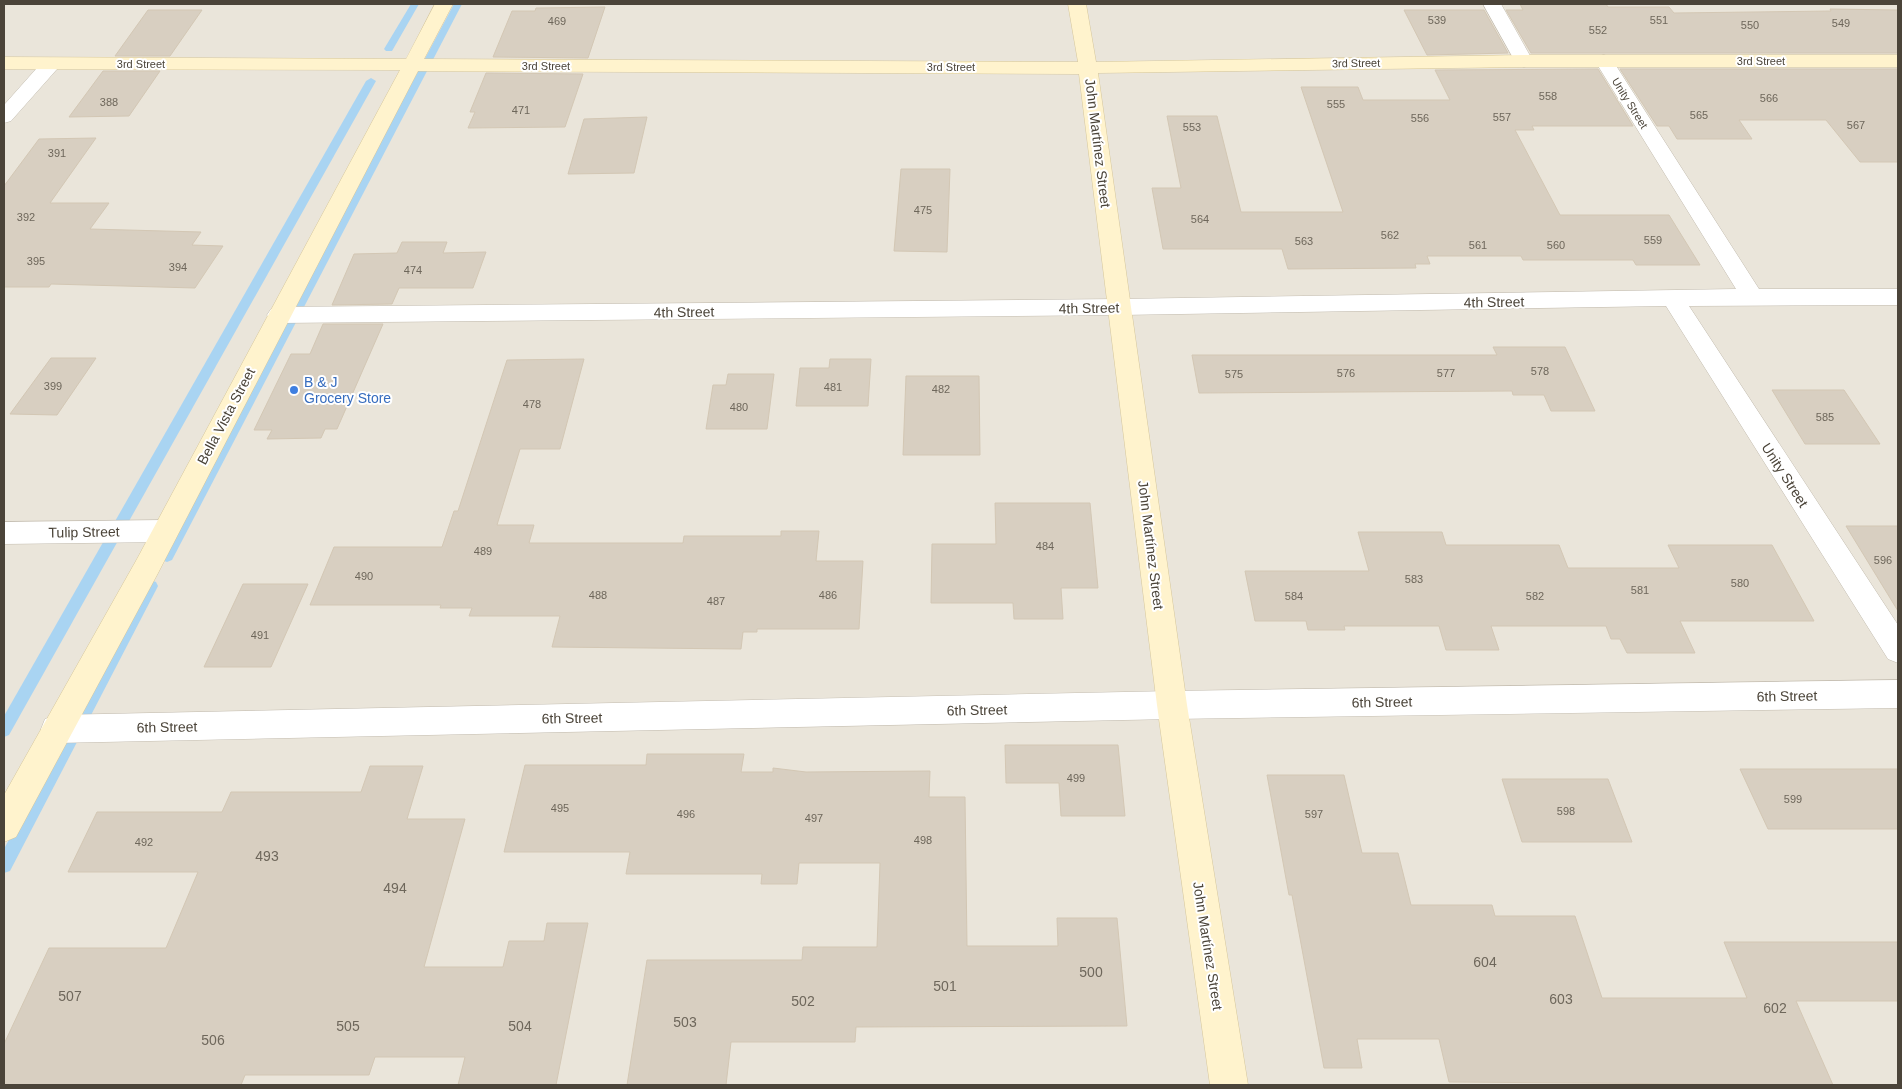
<svg xmlns="http://www.w3.org/2000/svg" width="1902" height="1089" font-family="Helvetica,sans-serif">
<rect width="100%" height="100%" fill="#f6f3ec"/>
<!-- residential -->
<rect fill="#eae5da" x="4" y="4" width="1894" height="1081"/>
<g fill="none" stroke-linecap="round" stroke-linejoin="round">
<!-- stream -->
<g fill="#a9d4f2" fill-rule="evenodd">
<polygon points="411,4 419,4 392,51 386,51 384,49"/>
<polygon points="454,4 462,4 172,560 167,562 162,560 160,556 162,552"/>
<polygon points="371,78 376,81 9,735 4,737 4,716 366,81"/>
<polygon points="151,580 156,582 158,586 156,590 10,871 4,873 4,849 146,582"/>
</g>
</g>
<!-- building -->
<g fill="#d8cfc1" stroke="#d3c7b4">
<polygon points="1520,4 1606,4 1608,7 1669,7 1674,13 1831,11 1830,9 1898,10 1898,53 1531,53 1506,10 1523,10"/>
<polygon points="605,7 588,58 493,57 512,11 535,11 536,8"/>
<polygon points="148,10 202,10 170,56 115,56"/>
<polygon points="1404,10 1484,10 1508,53 1427,55"/>
<polygon points="1598,69 1633,126 1532,126 1534,130 1515,130 1560,215 1669,215 1700,265 1636,265 1633,260 1523,260 1521,256 1427,256 1430,264 1415,264 1416,268 1288,269 1282,249 1163,249 1152,188 1181,188 1167,116 1217,116 1241,212 1343,212 1301,87 1358,87 1363,100 1450,100 1435,70"/>
<polygon points="1620,69 1898,69 1898,162 1860,162 1826,120 1739,120 1752,139 1677,139 1669,126 1657,126"/>
<polygon points="103,71 160,71 129,116 69,117"/>
<polygon points="486,73 583,74 565,127 468,128 475,112 470,112"/>
<polygon points="647,117 634,173 568,174 584,119"/>
<polygon points="96,138 50,203 109,203 90,229 201,232 192,245 223,246 195,288 51,284 49,287 4,287 4,186 39,139"/>
<polygon points="901,169 950,169 947,252 894,251"/>
<polygon points="402,242 447,242 443,253 486,252 473,288 399,288 392,304 332,305 354,254 397,253"/>
<polygon points="323,324 383,324 337,429 325,429 321,438 267,439 272,430 254,430 291,354 310,354"/>
<polygon points="1493,347 1565,347 1595,411 1551,411 1544,395 1513,395 1512,391 1199,393 1192,355 1497,355"/>
<polygon points="51,358 96,358 57,415 10,414"/>
<polygon points="584,359 560,449 520,449 497,525 534,525 529,543 683,543 684,536 781,536 781,531 819,531 816,561 863,561 859,629 757,629 757,632 743,632 741,649 552,647 560,616 469,616 472,608 440,608 441,605 310,605 334,547 442,547 454,511 458,511 507,360"/>
<polygon points="830,359 871,359 868,406 796,406 800,368 829,368"/>
<polygon points="728,374 774,374 767,429 706,429 713,385 726,385"/>
<polygon points="906,376 979,376 980,455 903,455"/>
<polygon points="1772,390 1844,390 1880,444 1805,444"/>
<polygon points="995,503 1090,503 1098,588 1061,588 1063,619 1014,619 1013,603 931,603 932,544 996,544"/>
<polygon points="1846,526 1898,526 1898,611"/>
<polygon points="1358,532 1442,532 1446,545 1559,545 1568,568 1679,568 1668,545 1772,545 1814,621 1680,621 1695,653 1627,653 1620,639 1611,639 1606,626 1491,626 1499,650 1446,650 1439,626 1344,626 1345,630 1308,630 1306,621 1255,621 1245,571 1369,571"/>
<polygon points="243,584 308,584 271,667 204,667"/>
<polygon points="1005,745 1118,745 1125,816 1061,816 1059,783 1006,783"/>
<polygon points="647,754 744,754 741,772 773,772 773,768 806,772 930,771 929,797 965,797 967,946 1058,946 1057,918 1117,918 1127,1026 856,1027 855,1042 731,1042 726,1085 627,1085 647,960 802,960 803,947 877,947 880,863 799,863 797,884 761,884 762,874 626,874 630,852 504,852 525,765 646,765"/>
<polygon points="370,766 423,766 407,819 465,819 424,967 503,967 509,941 544,941 547,923 588,923 556,1085 458,1085 465,1057 375,1057 369,1075 245,1075 241,1085 4,1085 4,1044 49,948 166,948 198,872 68,872 97,812 222,812 231,792 361,792"/>
<polygon points="1740,769 1898,769 1898,829 1768,829"/>
<polygon points="1267,775 1344,775 1362,853 1398,853 1411,905 1492,905 1495,916 1575,916 1602,998 1747,998 1724,942 1898,942 1898,1001 1796,1001 1833,1085 1449,1082 1439,1039 1357,1039 1362,1068 1324,1068 1292,895 1289,895"/>
<polygon points="1502,779 1608,779 1632,842 1522,842"/>
</g>
<g fill="none" stroke-linecap="round" stroke-linejoin="round">
<!-- street casing -->
<g stroke="#c2bbae" stroke-width="1">
<g id="street">
<polygon points="1483,4 1501,4 1533,61 1531,65 1524,67 1517,65"/>
<polygon points="1604,55 1611,57 1613,61 1759,289 1898,289 1898,305 1689,306 1898,625 1898,663 1888,659 1666,306 1120,315 279,323 271,321 267,315 271,309 279,307 1120,299 1736,289 1595,61 1597,57"/>
<polygon points="51,58 58,60 60,64 58,68 11,121 4,123 4,105 44,60"/>
<polygon points="165,520 175,523 179,531 175,539 165,542 4,544 4,522"/>
<polygon points="1898,680 1898,708 1172,719 56,743 45,739 41,729 45,719 56,715 1172,691"/>
</g>
</g>
<!-- secondary casing -->
<g stroke="#d6c79b" stroke-width="1">
<polygon id="secondary" points="435,4 453,4 424,59 1078,62 1068,4 1086,4 1096,62 1524,55 1898,55 1898,67 1524,67 1098,73 1187,705 1248,1085 1210,1085 1157,705 1079,74 418,71 157,575 16,837 4,842 4,795 137,559 400,70 4,69 4,57 406,59"/>
</g>
<!-- street -->
<use href="#street" fill="#fff" fill-rule="evenodd"/>
<!-- secondary -->
<use href="#secondary" fill="#fff3cd" fill-rule="evenodd"/>
</g>
<!-- markers -->
<circle fill="#3f7fe0" stroke="#fff" stroke-width="2" cx="294" cy="390" r="5"/>
<g text-anchor="middle" stroke-width="4" stroke-linejoin="round" paint-order="stroke">
<!-- number labels -->
<g font-size="11" fill="#6e675b">
<text x="1437" y="24">539</text>
<text x="1659" y="24">551</text>
<text x="557" y="25">469</text>
<text x="1841" y="27">549</text>
<text x="1750" y="29">550</text>
<text x="1598" y="34">552</text>
<text x="1548" y="100">558</text>
<text x="1769" y="102">566</text>
<text x="109" y="106">388</text>
<text x="1336" y="108">555</text>
<text x="521" y="114">471</text>
<text x="1699" y="119">565</text>
<text x="1502" y="121">557</text>
<text x="1420" y="122">556</text>
<text x="1856" y="129">567</text>
<text x="1192" y="131">553</text>
<text x="57" y="157">391</text>
<text x="923" y="214">475</text>
<text x="26" y="221">392</text>
<text x="1200" y="223">564</text>
<text x="1390" y="239">562</text>
<text x="1653" y="244">559</text>
<text x="1304" y="245">563</text>
<text x="1478" y="249">561</text>
<text x="1556" y="249">560</text>
<text x="36" y="265">395</text>
<text x="178" y="271">394</text>
<text x="413" y="274">474</text>
<text x="1540" y="375">578</text>
<text x="1346" y="377">576</text>
<text x="1446" y="377">577</text>
<text x="1234" y="378">575</text>
<text x="53" y="390">399</text>
<text x="833" y="391">481</text>
<text x="941" y="393">482</text>
<text x="532" y="408">478</text>
<text x="739" y="411">480</text>
<text x="1825" y="421">585</text>
<text x="1045" y="550">484</text>
<text x="483" y="555">489</text>
<text x="1883" y="564">596</text>
<text x="364" y="580">490</text>
<text x="1414" y="583">583</text>
<text x="1740" y="587">580</text>
<text x="1640" y="594">581</text>
<text x="598" y="599">488</text>
<text x="828" y="599">486</text>
<text x="1294" y="600">584</text>
<text x="1535" y="600">582</text>
<text x="716" y="605">487</text>
<text x="260" y="639">491</text>
<text x="1076" y="782">499</text>
<text x="1793" y="803">599</text>
<text x="560" y="812">495</text>
<text x="1566" y="815">598</text>
<text x="686" y="818">496</text>
<text x="1314" y="818">597</text>
<text x="814" y="822">497</text>
<text x="923" y="844">498</text>
<text x="144" y="846">492</text>
</g>
<!-- far-street labels -->
<g font-size="11" fill="#4b4439" stroke="#fff">
<text x="1761" y="65">3rd Street</text>
<text transform="translate(1356 63) rotate(-1)" y="4">3rd Street</text>
<text x="141" y="68">3rd Street</text>
<text x="546" y="70">3rd Street</text>
<text x="951" y="71">3rd Street</text>
<text transform="translate(1630 103) rotate(58)" y="4">Unity Street</text>
</g>
<!-- street labels -->
<g font-size="14" fill="#4b4439" stroke="#fff">
<text transform="translate(1098 143) rotate(83)" y="5">John Martínez Street</text>
<text transform="translate(1494 302) rotate(-1)" y="5">4th Street</text>
<text transform="translate(1089 308) rotate(-1)" y="5">4th Street</text>
<text transform="translate(684 312) rotate(-1)" y="5">4th Street</text>
<text transform="translate(226 416) rotate(-62)" y="5">Bella Vista Street</text>
<text transform="translate(1785 475) rotate(57)" y="5">Unity Street</text>
<text transform="translate(84 532) rotate(-1)" y="5">Tulip Street</text>
<text transform="translate(1151 545) rotate(83)" y="5">John Martínez Street</text>
<text transform="translate(1787 696) rotate(-1)" y="5">6th Street</text>
<text transform="translate(1382 702) rotate(-1)" y="5">6th Street</text>
<text transform="translate(977 710) rotate(-1)" y="5">6th Street</text>
<text transform="translate(572 718) rotate(-1)" y="5">6th Street</text>
<text transform="translate(167 727) rotate(-1)" y="5">6th Street</text>
<text transform="translate(1208 946) rotate(81)" y="5">John Martínez Street</text>
</g>
<!-- shop labels -->
<g font-size="14" fill="#366cbe" stroke="#fff" text-anchor="start">
<text x="304" y="387">B &amp; J<tspan x="304" dy="16">Grocery Store</tspan></text>
</g>
<!-- near-number labels -->
<g font-size="14" fill="#6e675b">
<text x="267" y="861">493</text>
<text x="395" y="893">494</text>
<text x="1485" y="967">604</text>
<text x="1091" y="977">500</text>
<text x="945" y="991">501</text>
<text x="70" y="1001">507</text>
<text x="1561" y="1004">603</text>
<text x="803" y="1006">502</text>
<text x="1775" y="1013">602</text>
<text x="685" y="1027">503</text>
<text x="348" y="1031">505</text>
<text x="520" y="1031">504</text>
<text x="213" y="1045">506</text>
</g>
</g>
<!-- border -->
<rect width="1902" height="1089" fill="none" stroke="#4b4439" stroke-width="10"/>
</svg>
